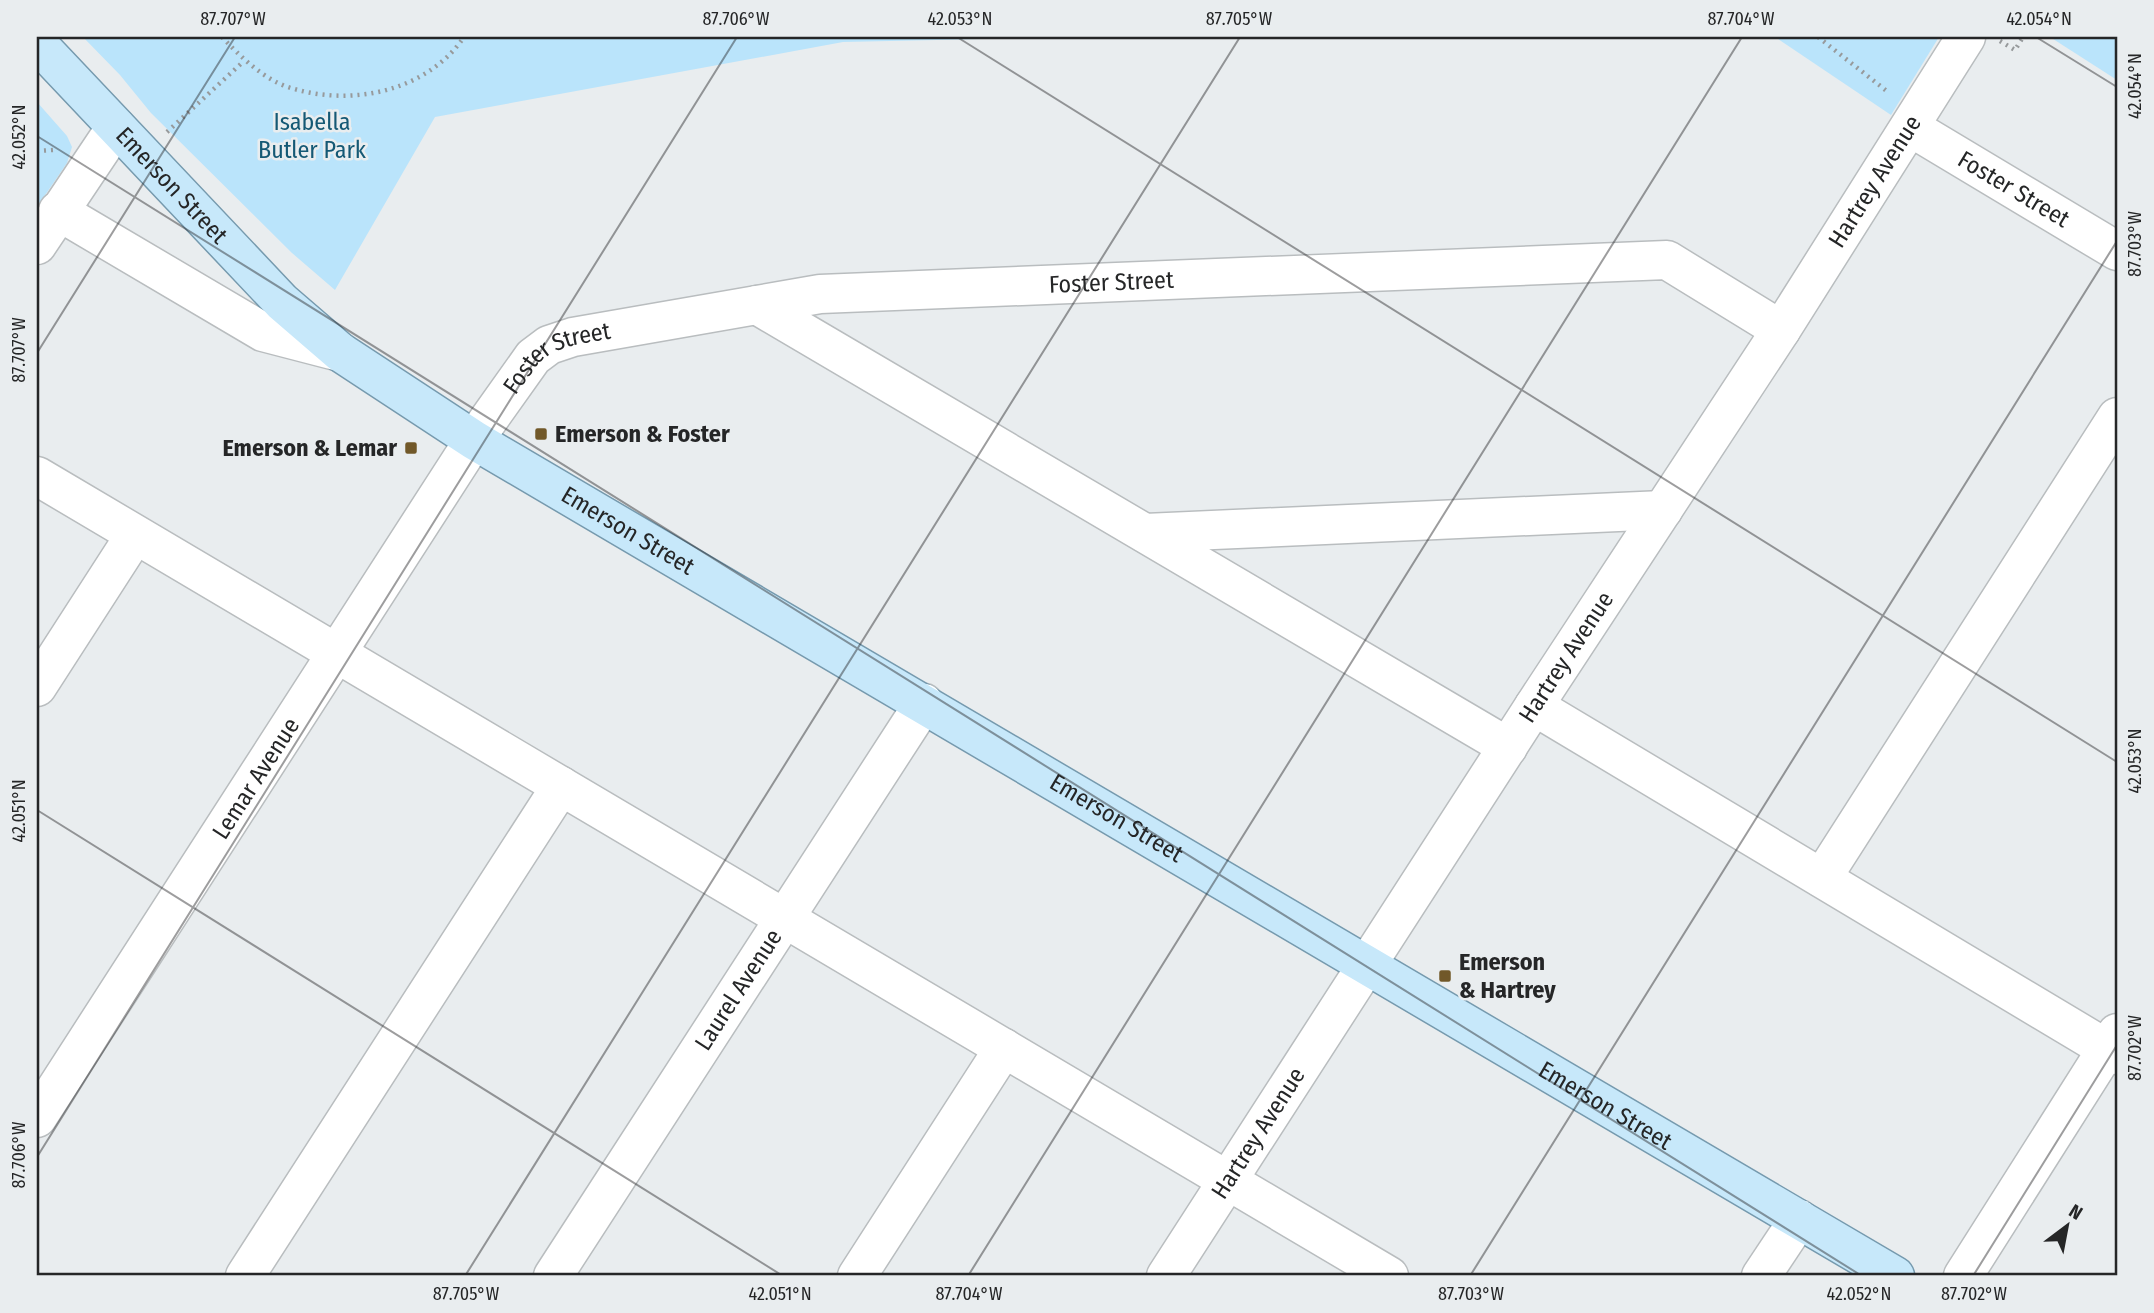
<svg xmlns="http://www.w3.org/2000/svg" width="2154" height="1313" font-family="'Fira Sans Condensed',sans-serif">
<rect width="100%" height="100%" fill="#e9edef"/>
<!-- green -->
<g fill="#bae4fb">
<polygon points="83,37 1070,37 843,42 435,117 335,290 292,253 151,113 120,75"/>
<polygon points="1775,37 1939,37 1891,115"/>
<polygon points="2050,37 2117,37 2117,80"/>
<polygon points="37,102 67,136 72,147 67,163 37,207"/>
</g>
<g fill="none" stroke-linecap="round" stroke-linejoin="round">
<!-- minor casing -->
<g stroke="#b9bdbf" stroke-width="41">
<g id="minor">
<path id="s1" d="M1910,127L2117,251"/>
<polyline points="58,211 263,332 340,352"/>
<polyline points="37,245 116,127"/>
<polyline points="757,305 1508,747"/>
<polyline points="37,476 1389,1276"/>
<polyline points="1145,533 1663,510"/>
<polyline points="37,687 135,535"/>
<polyline points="1534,706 2117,1055"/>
<polyline points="1822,878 2117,417"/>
<path id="s2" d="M37,1118L474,440L533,357L549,345L573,337L820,294L1667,260L1781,330"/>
<polyline points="245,1276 561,786"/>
<path id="s3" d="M553,1276L924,703"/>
<polyline points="857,1276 1004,1048"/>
<path id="s4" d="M1166,1276L1534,706L1781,330L1966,37"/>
<polyline points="1761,1276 1799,1219"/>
<polyline points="1963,1276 2117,1033"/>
</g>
</g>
<!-- major casing -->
<g stroke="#769aae" stroke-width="41">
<g id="major">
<path id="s5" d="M37,43L282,302L340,352L474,440L1895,1276"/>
</g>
</g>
<!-- path -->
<g stroke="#979a9c" stroke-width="4.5" stroke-dasharray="2 5" stroke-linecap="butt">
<path d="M222,37C240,56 260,76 285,86C347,108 426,93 464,37"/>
<polyline points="1818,37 1888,92"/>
<polyline points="2000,41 2015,50 2023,37"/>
<polyline points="167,132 244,61"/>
<polyline points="37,151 53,150 56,153"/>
</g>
<!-- minor -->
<use href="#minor" stroke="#fff" stroke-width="38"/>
<!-- major -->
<use href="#major" stroke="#c7e8fa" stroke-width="38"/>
</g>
<!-- ticks -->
<path fill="none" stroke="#252627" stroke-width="2" stroke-opacity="0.45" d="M957,37L2117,762M2036,37L2117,87M37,136L1862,1276M37,353L235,37M37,810L783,1276M37,1157L737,37M465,1276L1240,37M968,1276L1742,37M1470,1276L2117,241M1973,1276L2117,1045"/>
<!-- markers -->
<g fill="#715829" stroke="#e9edef" stroke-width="2.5">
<rect x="534" y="427" width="14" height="14" rx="3.5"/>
<rect x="404" y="441" width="14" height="14" rx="3.5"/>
<rect x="1438" y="969" width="14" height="14" rx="3.5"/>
</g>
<g text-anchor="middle" stroke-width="5" stroke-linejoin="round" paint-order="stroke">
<!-- park labels -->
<g font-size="24" fill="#155975" stroke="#e9edef">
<text x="312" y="130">Isabella<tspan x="312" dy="28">Butler Park</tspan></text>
</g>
<!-- street labels -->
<g font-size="24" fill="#252627" stroke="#e9edef">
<text dy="8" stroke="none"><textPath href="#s4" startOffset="1304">Hartrey Avenue</textPath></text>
<text dy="8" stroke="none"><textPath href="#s5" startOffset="196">Emerson Street</textPath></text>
<text dy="8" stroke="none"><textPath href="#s1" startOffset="121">Foster Street</textPath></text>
<text dy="8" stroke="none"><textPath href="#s2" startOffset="1496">Foster Street</textPath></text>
<text dy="8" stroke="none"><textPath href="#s2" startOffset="929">Foster Street</textPath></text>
<text dy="8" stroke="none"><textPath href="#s5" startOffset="772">Emerson Street</textPath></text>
<text dy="8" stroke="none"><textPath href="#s4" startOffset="737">Hartrey Avenue</textPath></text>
<text dy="8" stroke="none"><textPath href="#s2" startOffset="404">Lemar Avenue</textPath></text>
<text dy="8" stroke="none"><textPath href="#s5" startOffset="1339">Emerson Street</textPath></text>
<text dy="8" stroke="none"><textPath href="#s3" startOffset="341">Laurel Avenue</textPath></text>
<text dy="8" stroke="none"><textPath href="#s5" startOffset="1906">Emerson Street</textPath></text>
<text dy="8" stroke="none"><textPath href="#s4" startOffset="170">Hartrey Avenue</textPath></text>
</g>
<!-- poi labels -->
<g font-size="24" font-weight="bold" fill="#252627" stroke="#e9edef" text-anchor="start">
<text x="555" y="442">Emerson &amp; Foster</text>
<text x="397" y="456" text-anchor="end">Emerson &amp; Lemar</text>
<text x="1459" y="970">Emerson<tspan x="1459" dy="28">&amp; Hartrey</tspan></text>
</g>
</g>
<!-- border -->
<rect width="2154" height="1313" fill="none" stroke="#e9edef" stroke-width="77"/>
<!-- north arrow -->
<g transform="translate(2067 1226) rotate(32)" stroke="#e9edef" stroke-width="5" paint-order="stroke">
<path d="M0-5L12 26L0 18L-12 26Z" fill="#252627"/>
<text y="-10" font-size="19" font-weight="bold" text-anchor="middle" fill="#252627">N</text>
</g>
<rect x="38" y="38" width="2078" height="1236" fill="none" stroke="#252627" stroke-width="2.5"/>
<g font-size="18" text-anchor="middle" fill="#252627">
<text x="233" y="25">87.707°W</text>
<text x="736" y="25">87.706°W</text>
<text x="960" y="25">42.053°N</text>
<text x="1239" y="25">87.705°W</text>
<text x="1741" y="25">87.704°W</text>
<text x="2039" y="25">42.054°N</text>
<text transform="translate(2135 86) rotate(-90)" y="6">42.054°N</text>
<text transform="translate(19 137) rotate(-90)" y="6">42.052°N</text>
<text transform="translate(2135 244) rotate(-90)" y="6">87.703°W</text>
<text transform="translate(19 350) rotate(-90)" y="6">87.707°W</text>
<text transform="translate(2135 761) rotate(-90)" y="6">42.053°N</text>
<text transform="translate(19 811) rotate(-90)" y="6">42.051°N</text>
<text transform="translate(2135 1048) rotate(-90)" y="6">87.702°W</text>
<text transform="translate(19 1155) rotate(-90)" y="6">87.706°W</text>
<text x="466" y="1300">87.705°W</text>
<text x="780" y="1300">42.051°N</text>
<text x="969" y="1300">87.704°W</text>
<text x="1471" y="1300">87.703°W</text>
<text x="1859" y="1300">42.052°N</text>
<text x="1974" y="1300">87.702°W</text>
</g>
</svg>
